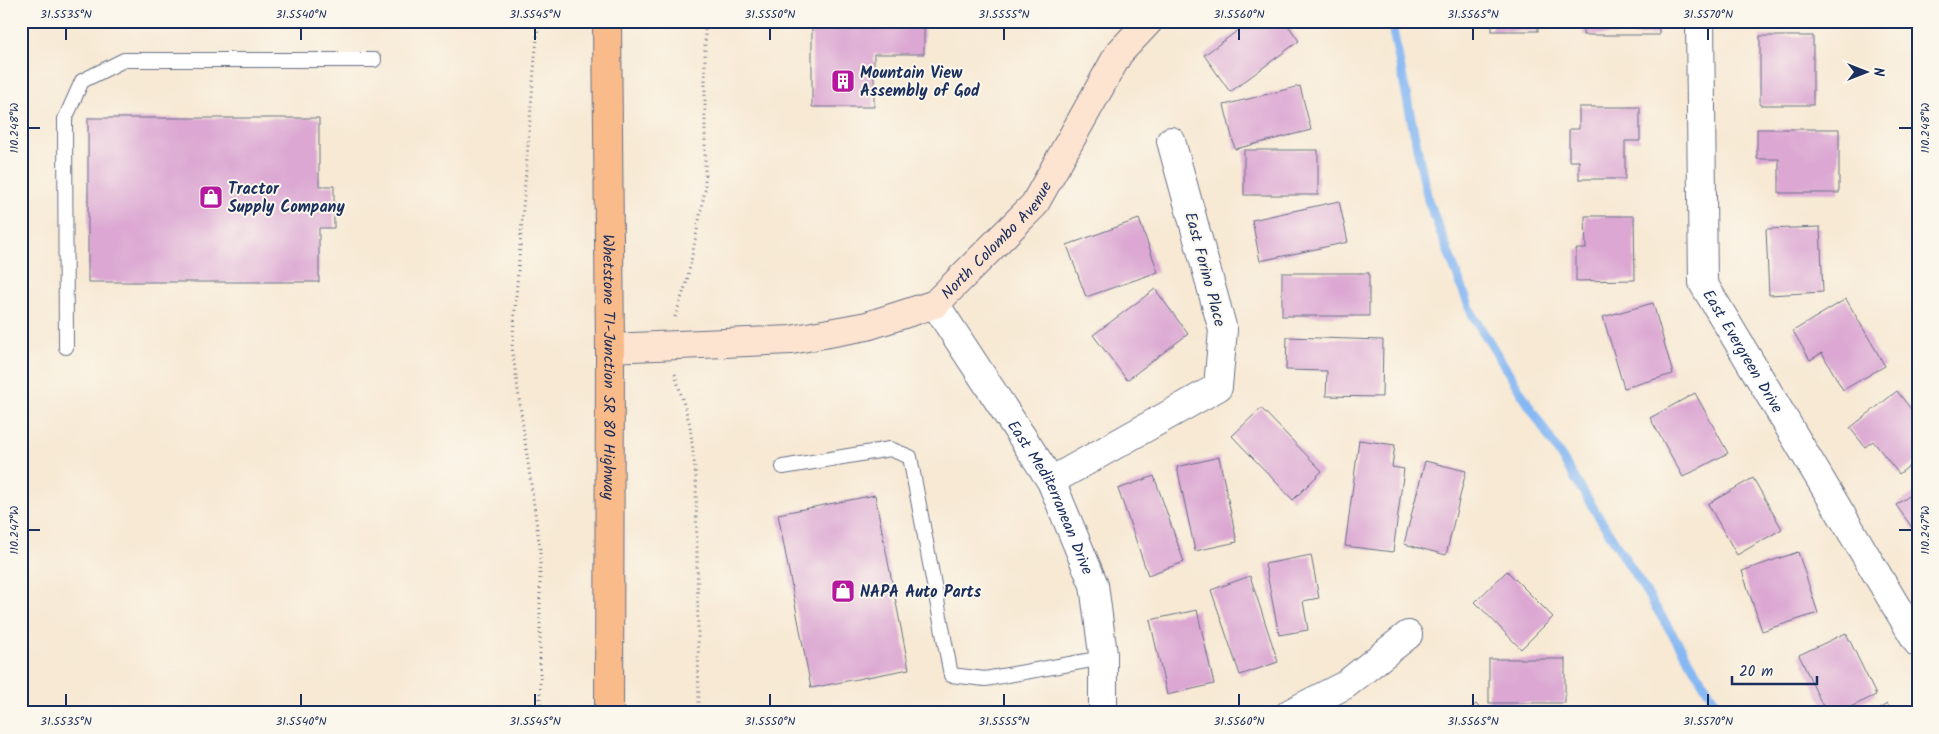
<svg xmlns="http://www.w3.org/2000/svg" width="1939" height="734" font-family="Kalam,sans-serif">
<rect width="100%" height="100%" fill="#fbf7ec"/>
<filter id="ink" filterUnits="userSpaceOnUse"><feTurbulence type="fractalNoise" baseFrequency=".02" numOctaves="2"/><feDisplacementMap in="SourceGraphic" scale="10" xChannelSelector="R" yChannelSelector="G"/><feConvolveMatrix kernelMatrix="1 2 1 2 8 2 1 2 1" color-interpolation-filters="sRGB"/></filter>
<filter id="wash" filterUnits="userSpaceOnUse"><feTurbulence type="fractalNoise" baseFrequency=".0096" numOctaves="4" result="noise"/><feDisplacementMap in="SourceGraphic" scale="20" xChannelSelector="R" yChannelSelector="G"/><feGaussianBlur stdDeviation="1.12" result="paint"/><feColorMatrix in="noise" values="0 0 0 0 0 0 0 0 0 0 0 0 0 0 0 0 0 1.4 0 .05"/><feComposite in="paint" operator="in"/></filter>
<g filter="url(#wash)">
<rect width="100%" height="100%" fill="#f7e9d4"/>
<g fill="none" stroke-linecap="round" stroke-linejoin="round">
<!-- stream -->
<polyline stroke="#86b8f3" stroke-width="9" points="1391,21 1428,200 1473,316 1722,713"/>
</g>
<g id="blocks">
<!-- building -->
<g fill="#dca8d3">
<polygon points="812,21 924,21 924,54 874,54 874,107 812,107"/>
<polygon points="1251,21 1285,21 1299,41 1230,92 1204,55"/>
<rect x="1492" y="21" width="46" height="10"/>
<rect x="1583" y="21" width="76" height="14"/>
<rect x="1760" y="36" width="53" height="69"/>
<polygon points="1300,86 1311,130 1235,149 1224,105"/>
<polygon points="1579,107 1640,107 1640,141 1625,141 1625,179 1579,179 1579,161 1569,161 1569,129 1579,129"/>
<polygon points="88,118 319,118 319,186 334,186 334,228 319,228 319,282 88,282"/>
<polygon points="1757,129 1839,129 1839,193 1779,193 1779,159 1757,159"/>
<rect x="1244" y="150" width="74" height="45"/>
<polygon points="1339,201 1348,242 1260,261 1252,220"/>
<polygon points="1585,216 1634,216 1635,280 1576,281 1576,249 1586,249"/>
<polygon points="1139,219 1158,272 1086,297 1067,245"/>
<polygon points="1820,227 1823,292 1769,295 1766,229"/>
<rect x="1282" y="273" width="87" height="43"/>
<polygon points="1155,289 1188,334 1127,380 1093,335"/>
<polygon points="1846,299 1885,366 1843,390 1822,353 1810,360 1793,331"/>
<polygon points="1653,303 1673,374 1624,388 1603,317"/>
<polygon points="1287,337 1383,340 1382,397 1326,396 1327,371 1286,370"/>
<polygon points="1897,391 1918,418 1918,459 1899,474 1873,441 1865,447 1850,428"/>
<polygon points="1695,393 1728,453 1683,477 1650,418"/>
<polygon points="1261,408 1322,471 1293,500 1232,436"/>
<polygon points="1359,440 1395,445 1392,467 1404,469 1393,552 1345,546"/>
<polygon points="1219,457 1237,542 1195,551 1177,467"/>
<polygon points="1425,461 1466,471 1446,555 1404,544"/>
<polygon points="1154,476 1184,562 1148,575 1118,489"/>
<polygon points="1753,478 1782,529 1737,555 1708,504"/>
<polygon points="1918,490 1918,536 1896,505"/>
<polygon points="875,495 909,669 811,688 778,514"/>
<polygon points="1798,552 1818,613 1762,631 1742,571"/>
<polygon points="1311,555 1319,598 1303,601 1308,630 1279,635 1265,564"/>
<polygon points="1507,571 1553,617 1521,649 1475,602"/>
<polygon points="1250,576 1278,662 1240,675 1211,590"/>
<polygon points="1197,610 1214,684 1167,695 1150,620"/>
<polygon points="1846,633 1876,695 1838,713 1826,713 1799,655"/>
<rect x="1489" y="659" width="76" height="44"/>
<polygon points="1476,704 1484,713 1466,713"/>
<polygon points="1887,704 1893,713 1873,713"/>
</g>
</g>
</g>
<g filter="url(#ink)">
<use href="#blocks" fill-opacity="0" stroke="#687087" stroke-width="1"/>
<g fill="none" stroke-linecap="round" stroke-linejoin="round">
<!-- lane casing -->
<g stroke="#687087" stroke-width="16">
<g id="lane">
<polyline points="66,347 65,119 82,81 124,60 374,60"/>
<polyline points="783,467 890,449 910,457 951,675 985,679 1103,658"/>
</g>
</g>
<!-- street casing -->
<g stroke="#687087" stroke-width="30">
<g id="street">
<path id="s1" d="M1700,21L1703,283L1918,643"/>
<path id="s2" d="M935,304L1051,481L1094,585L1103,654V713"/>
<polyline points="1051,481 1218,387 1223,330 1171,141"/>
<polyline points="1290,713 1345,685 1408,635"/>
</g>
</g>
<!-- secondary casing -->
<g stroke="#687087" stroke-width="30">
<g id="secondary">
<path id="s3" d="M610,348L791,340L867,326L935,304L1034,205L1119,53L1149,21"/>
</g>
</g>
<!-- highway casing -->
<g stroke="#687087" stroke-width="30">
<g id="highway">
<path id="s4" d="M607,21L610,348L609,713"/>
</g>
</g>
<!-- path -->
<g stroke="#687087" stroke-width="3" stroke-dasharray="1 4" stroke-linecap="butt">
<polyline points="539,21 535,57 512,347 540,549 540,713"/>
<polyline points="675,317 687,281 705,190 705,21"/>
<polyline points="675,374 690,425 696,478 699,713"/>
</g>
<!-- lane -->
<use href="#lane" stroke="#fff" stroke-width="14"/>
<!-- street -->
<use href="#street" stroke="#fff" stroke-width="28"/>
<!-- secondary -->
<use href="#secondary" stroke="#fde4d1" stroke-width="28"/>
<!-- highway -->
<use href="#highway" stroke="#fabb8b" stroke-width="28"/>
</g>
</g>
<!-- ticks -->
<path fill="none" stroke="#1b2f5e" stroke-width="2" d="M66,28V40M301,28V40M535,28V40M770,28V40M1004,28V40M1239,28V40M1473,28V40M1708,28V40M28,128H40M1899,128H1912M28,530H40M1899,530H1912M66,694V706M301,694V706M535,694V706M770,694V706M1004,694V706M1239,694V706M1473,694V706M1708,694V706"/>
<!-- icons -->
<defs>
<g id="building-square" transform="scale(1.25)"><rect x="-9" y="-9" width="18" height="18" rx="4" fill="#b5179e" stroke="#fbf7ec"/><path d="M-4-6H4V6H1V3H-1V6H-4ZM-2.5-4.3h1.7v1.8h-1.7ZM.8-4.3h1.7v1.8H.8ZM-2.5-1h1.7V.8h-1.7ZM.8-1h1.7V.8H.8Z" fill="#fff"/></g>
<g id="shop-square" transform="scale(1.25)"><rect x="-9" y="-9" width="18" height="18" rx="4" fill="#b5179e" stroke="#fbf7ec"/><path d="M-5-2.5h2.3a2.7 3.5 0 0 1 5.4 0H5L5.5 6h-11ZM-1.5-2.5h3a1.5 2.3 0 0 0-3 0Z" fill="#fff"/></g>
</defs>
<g fill-rule="evenodd">
<use href="#building-square" x="843" y="81"/>
<use href="#shop-square" x="211" y="197"/>
<use href="#shop-square" x="843" y="591"/>
</g>
<g text-anchor="middle" stroke-width="4" stroke-linejoin="round" paint-order="stroke">
<!-- poi labels -->
<g font-size="16" font-weight="bold" fill="#1b2f5e" stroke="#fbf7ec" text-anchor="start">
<text x="860" y="78">Mountain View<tspan x="860" dy="18">Assembly of God</tspan></text>
<text x="228" y="194">Tractor<tspan x="228" dy="18">Supply Company</tspan></text>
<text x="860" y="597">NAPA Auto Parts</text>
</g>
<!-- street labels -->
<g font-size="16" fill="#1b2f5e" stroke="#fbf7ec">
<text dy="6" stroke="none"><textPath href="#s3" startOffset="419">North Colombo Avenue</textPath></text>
<text transform="translate(1206 269) rotate(75)" y="6">East Forino Place</text>
<text dy="6" stroke="none"><textPath href="#s1" startOffset="341">East Evergreen Drive</textPath></text>
<text dy="6" stroke="none"><textPath href="#s4" startOffset="346">Whetstone TI-Junction SR 80 Highway</textPath></text>
<text dy="6" stroke="none"><textPath href="#s2" startOffset="226">East Mediterranean Drive</textPath></text>
</g>
</g>
<!-- margin -->
<rect width="1939" height="734" fill="none" stroke="#fbf7ec" stroke-width="55"/>
<!-- north arrow -->
<g transform="translate(1866 72) rotate(90)" stroke="#fbf7ec" stroke-width="4" paint-order="stroke">
<path d="M0-4L9 19L0 12L-9 19Z" fill="#1b2f5e"/>
<text y="-8" font-size="14" font-weight="bold" text-anchor="middle" fill="#1b2f5e">N</text>
</g>
<!-- scale -->
<path d="M1732 676v8h85v-8" fill="none" stroke="#1b2f5e" stroke-width="2.5"/>
<text x="1739" y="676" font-size="15" fill="#1b2f5e" stroke="#fbf7ec" stroke-width="4" paint-order="stroke">20 m</text>
<rect x="28" y="28" width="1884" height="678" fill="none" stroke="#1b2f5e" stroke-width="2"/>
<g font-size="12" text-anchor="middle" fill="#1b2f5e">
<text x="66" y="18">31.5535°N</text>
<text x="301" y="18">31.5540°N</text>
<text x="535" y="18">31.5545°N</text>
<text x="770" y="18">31.5550°N</text>
<text x="1004" y="18">31.5555°N</text>
<text x="1239" y="18">31.5560°N</text>
<text x="1473" y="18">31.5565°N</text>
<text x="1708" y="18">31.5570°N</text>
<text transform="translate(1925 128) rotate(-90)" y="4">110.248°W</text>
<text transform="translate(14 128) rotate(-90)" y="4">110.248°W</text>
<text transform="translate(1925 530) rotate(-90)" y="4">110.247°W</text>
<text transform="translate(14 530) rotate(-90)" y="4">110.247°W</text>
<text x="66" y="725">31.5535°N</text>
<text x="301" y="725">31.5540°N</text>
<text x="535" y="725">31.5545°N</text>
<text x="770" y="725">31.5550°N</text>
<text x="1004" y="725">31.5555°N</text>
<text x="1239" y="725">31.5560°N</text>
<text x="1473" y="725">31.5565°N</text>
<text x="1708" y="725">31.5570°N</text>
</g>
</svg>
